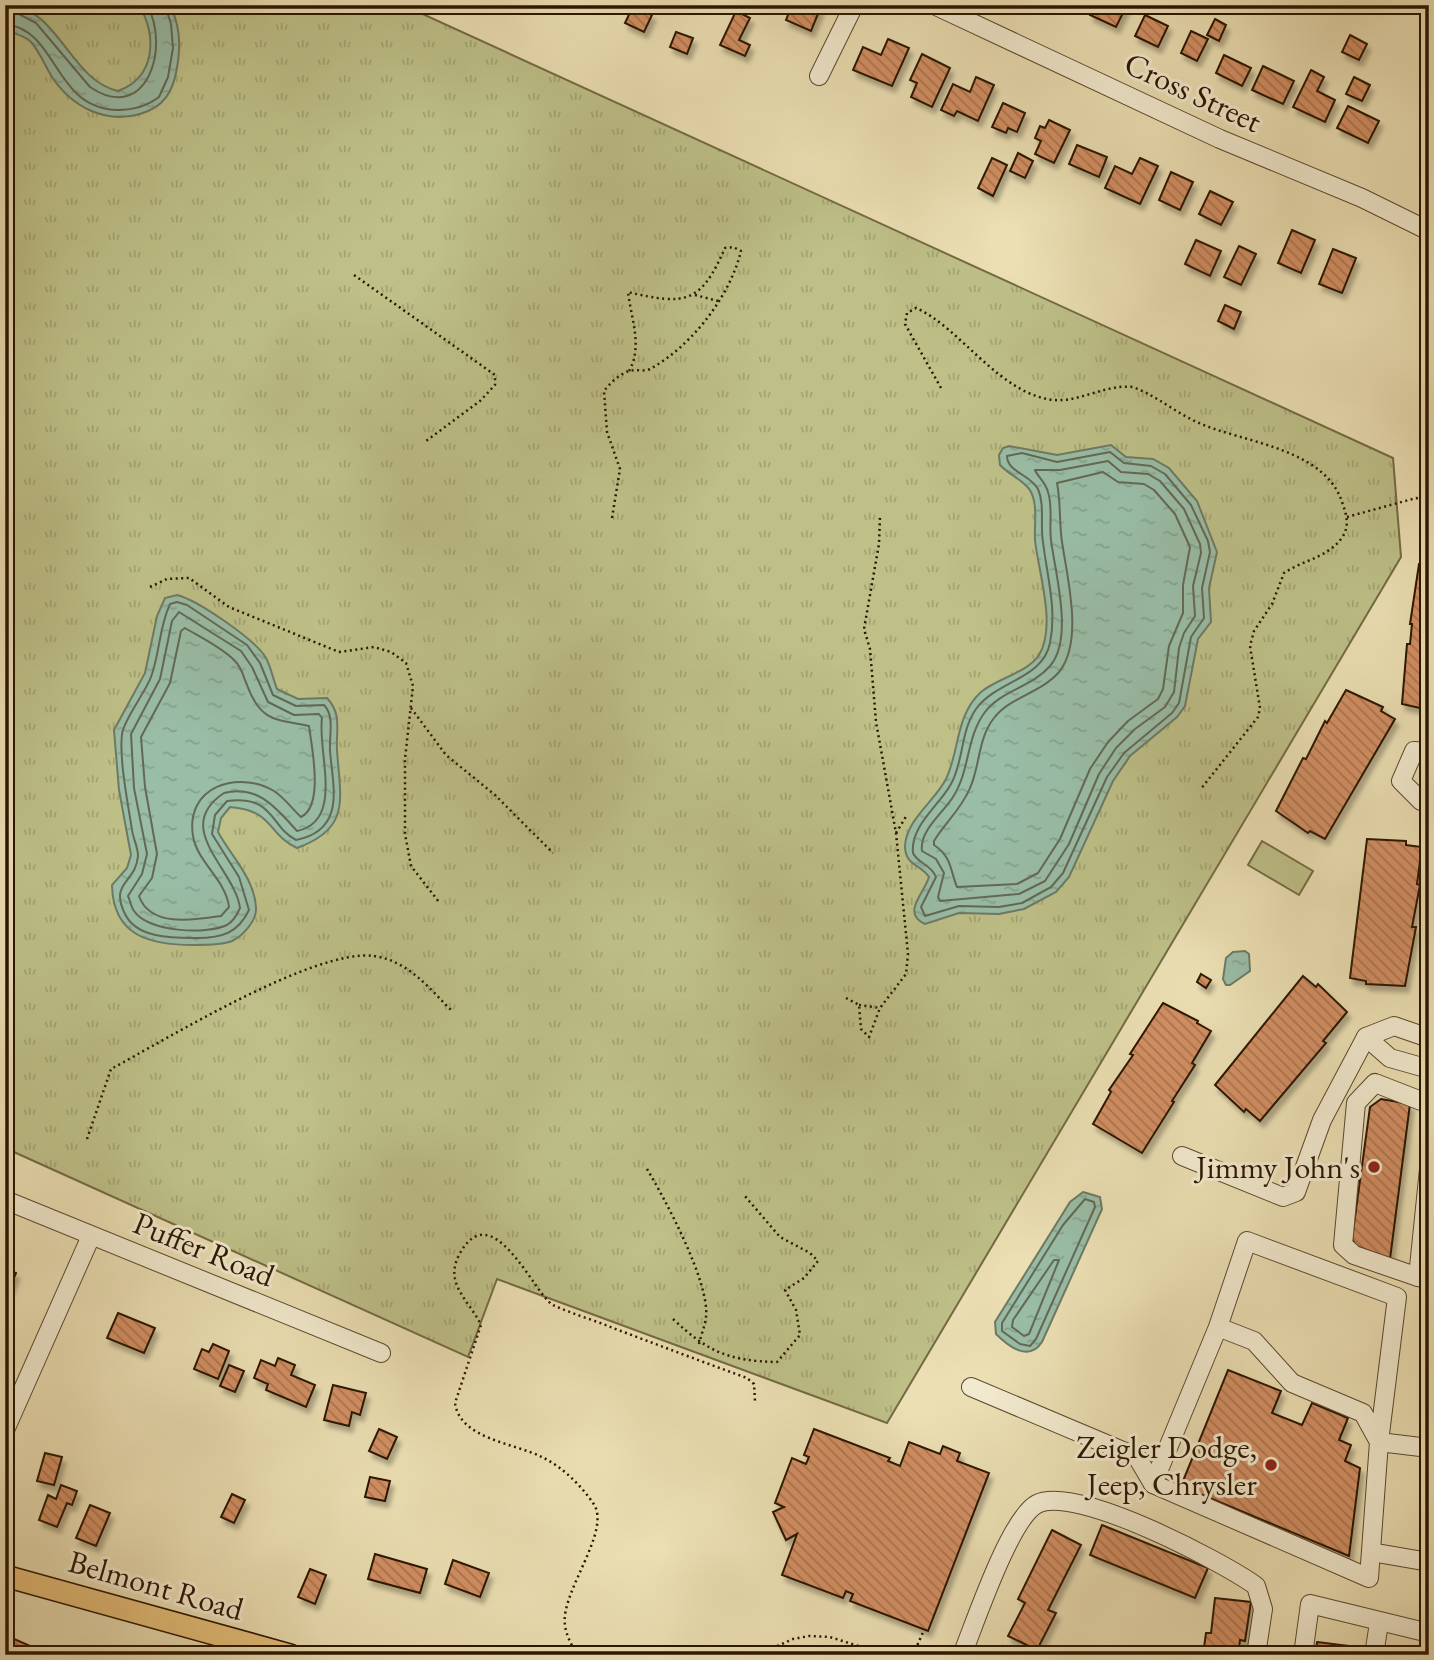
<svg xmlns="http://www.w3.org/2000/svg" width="1434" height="1660" font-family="'EB Garamond',serif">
<defs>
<pattern id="grass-tufts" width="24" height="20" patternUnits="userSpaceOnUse" patternTransform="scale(1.75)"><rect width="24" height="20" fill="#bec088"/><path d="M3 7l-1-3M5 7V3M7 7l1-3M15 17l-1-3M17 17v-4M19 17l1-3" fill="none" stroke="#a3a474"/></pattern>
<pattern id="water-ripples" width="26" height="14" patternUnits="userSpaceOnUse" patternTransform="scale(1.75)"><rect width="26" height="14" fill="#99bda7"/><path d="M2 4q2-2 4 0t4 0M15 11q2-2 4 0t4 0" fill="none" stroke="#84a28e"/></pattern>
<pattern id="building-back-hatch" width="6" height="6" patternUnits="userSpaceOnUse" patternTransform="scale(1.75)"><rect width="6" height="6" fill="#d28f63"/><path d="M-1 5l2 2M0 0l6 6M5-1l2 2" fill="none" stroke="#ab744f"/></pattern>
<filter id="shadow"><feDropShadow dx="3.5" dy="6" stdDeviation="2" flood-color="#0004"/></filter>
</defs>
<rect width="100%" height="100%" fill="#ebdfb3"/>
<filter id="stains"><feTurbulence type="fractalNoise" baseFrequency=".00286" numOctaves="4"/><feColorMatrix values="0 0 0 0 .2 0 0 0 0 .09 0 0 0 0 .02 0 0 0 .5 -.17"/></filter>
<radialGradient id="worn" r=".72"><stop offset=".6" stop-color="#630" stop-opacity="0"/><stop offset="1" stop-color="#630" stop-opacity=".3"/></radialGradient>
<!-- grass -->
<polygon fill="url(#grass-tufts)" stroke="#746a44" stroke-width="2" points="5,5 403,5 1393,458 1401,557 887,1423 497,1279 468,1357 5,1148"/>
<!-- garden -->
<polygon fill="#bec088" stroke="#746a44" stroke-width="2" points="1262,841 1313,871 1299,895 1248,865"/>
<!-- water -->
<g fill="url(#water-ripples)" stroke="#6d7a64" stroke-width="2">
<path d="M5,5C58,5 69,80 118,91C156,77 157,36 139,5H170C180,26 181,45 177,68C173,92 164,107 140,114C105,124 72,107 52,77C45,66 39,50 30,41C23,35 13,33 5,30Z"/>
<path d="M1111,445L1126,457L1153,459L1169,468L1197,501L1217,552L1209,588L1211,622L1198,639L1185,706L1177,717L1130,756L1113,781L1069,877L1056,892L1024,909L999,914L959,913L925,924C901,913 924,894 929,877C921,864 905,866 905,846C906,820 935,801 946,779C960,750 955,716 981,692C998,678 1027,673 1039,655C1057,626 1038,571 1035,540C1034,525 1038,506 1031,492C1026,481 1009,475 1000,465L999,455L1003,448L1009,446L1057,455Z"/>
<path d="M177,595C197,600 255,639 266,658C271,667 273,679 277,689L298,699L327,698C342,714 336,729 337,750C340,798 352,828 297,848C266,833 275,811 230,807L221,818L218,832C231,856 255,879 256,908C257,920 243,936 232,941C222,945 205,945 194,945C151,945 113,937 112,885L127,868L131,855L119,790L114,730L145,673L157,616L165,598Z"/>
<polygon points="1245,951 1249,954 1250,971 1230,985 1226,985 1223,979 1226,958 1233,952"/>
<path d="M1083,1192L1100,1197L1102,1209L1042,1342C1029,1362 1009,1347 996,1334L995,1322L1070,1202Z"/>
</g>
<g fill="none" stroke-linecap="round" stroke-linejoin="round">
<!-- shore -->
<g stroke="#626954" stroke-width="2">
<path d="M15,5L17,13L36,23L90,87C146,125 171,48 147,5"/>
<path d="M5,24C59,30 53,109 118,110C133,110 147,106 159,97L168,77L173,48L171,24L165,5"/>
<path d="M1110,452L1124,463L1151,466L1165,474L1191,505L1208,541L1210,552L1202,588L1204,618L1191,637L1179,703L1172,713L1124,753L1107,777L1063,873L1051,887L1022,903L999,907L959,906L925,916L921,907L936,877C931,864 918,864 913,853C910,826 939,806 951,784C964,761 960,732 976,709C996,681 1043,679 1050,643C1057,609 1047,576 1043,542C1040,526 1045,505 1038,489C1031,475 1007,472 1007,456L1022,453L1057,462Z"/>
<path d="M1108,461L1121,472L1148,474L1160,481L1184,509L1200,544L1201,553L1193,586L1195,616L1184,633L1179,648L1174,692L1165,707L1135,729L1116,748L1099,774L1069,844L1045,881L1019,894L940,901L938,897L944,873L936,859L922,851C919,831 943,813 953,797C970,771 966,737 985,712C1002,690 1032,687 1050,666C1074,638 1055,573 1051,540C1049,525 1053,507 1048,492C1046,483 1038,477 1035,470H1060Z"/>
<path d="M1103,472L1118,482L1144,484L1154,490L1175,514L1190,547L1183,585V613L1169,646L1163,689L1158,699L1128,721L1108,742L1090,769L1060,839L1038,873L1017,884L957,887C950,870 952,857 934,845V841C945,823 962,808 970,788C980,766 978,738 994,718C1010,697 1041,693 1059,672C1084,641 1067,577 1062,542C1059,522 1061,503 1057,483Z"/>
<path d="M177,602L187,605L247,645L260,663L273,695L296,706L324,705C335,716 329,736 330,751C333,787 346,830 296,840C270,827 275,795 227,801L215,815L212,834L239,877L249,910C238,933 222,938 197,938C174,938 137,939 125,914C109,882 136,883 138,856C138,847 133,838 132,830C128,804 119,759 122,734C124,719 145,693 151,677C160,653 159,627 170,604Z"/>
<path d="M179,612L241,651L252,667L268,702L294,715L319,714L322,718C317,752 345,821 297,831C277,809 258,784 224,793C171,828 235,869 240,908C237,915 234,921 227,925C206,935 148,932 134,911C131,907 130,900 128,896L142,874L147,854L134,788L131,734L160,679L172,621Z"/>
<path d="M185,628C200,637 223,648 235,661C242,668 243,676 247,685C261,723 277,719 309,726C312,749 324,806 301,817C292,809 285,798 274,791C238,770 185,786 193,836C197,862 226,880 229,907L221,916C195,920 150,928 139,896L152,878L157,854L145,787L141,737L170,683L181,631Z"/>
<polygon points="1085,1199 1094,1202 1095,1207 1036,1339 1030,1346 1020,1344 1002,1331 1002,1323 1063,1225"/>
<polygon points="1059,1260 1029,1334 1024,1336 1012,1327 1013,1320 1054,1260"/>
</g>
</g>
<!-- building -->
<g fill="url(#building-back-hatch)" stroke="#2b1500" stroke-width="2" filter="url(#shadow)">
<polygon points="792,5 811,5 820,9 811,31 786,20"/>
<polygon points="1094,5 1106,7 1127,5 1116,27 1090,15"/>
<polygon points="633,6 652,15 644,32 625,23"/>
<polygon points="736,11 750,18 739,40 750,45 745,56 720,45"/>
<polygon points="1145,15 1168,26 1158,47 1135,36"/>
<polygon points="1215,19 1226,25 1219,41 1207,35"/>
<polygon points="1191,31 1208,39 1197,61 1181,53"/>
<polygon points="676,32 693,38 687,54 670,47"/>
<polygon points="1350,35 1367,44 1359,60 1342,52"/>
<polygon points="888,39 909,48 892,86 853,70 863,47 881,55"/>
<polygon points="922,54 950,68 932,107 911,97 917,83 910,80"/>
<polygon points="1224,55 1251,68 1242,86 1216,73"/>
<polygon points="1263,66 1294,81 1283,104 1252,90"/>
<polygon points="1311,70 1324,77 1317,91 1335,100 1325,122 1293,107"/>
<polygon points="976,77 994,85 978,121 957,111 954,116 941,110 953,84 970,92"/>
<polygon points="1354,77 1370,85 1362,101 1346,94"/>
<polygon points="1003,103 1025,113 1017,132 1008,128 1006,133 992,127"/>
<polygon points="1348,106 1379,121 1368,143 1337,128"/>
<polygon points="1049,120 1070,130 1054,163 1035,154 1041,141 1035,138 1040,126 1045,128"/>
<polygon points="1077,145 1107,157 1099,177 1069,164"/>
<polygon points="1018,153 1033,161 1025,178 1010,171"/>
<polygon points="992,158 1007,165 993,196 978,188"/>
<polygon points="1140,158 1158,166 1140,204 1105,188 1115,166 1132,174"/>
<polygon points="1171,172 1193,182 1180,210 1159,200"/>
<polygon points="1210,191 1233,202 1221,225 1199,214"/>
<polygon points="1292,230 1315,240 1301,273 1278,263"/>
<polygon points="1196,240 1221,251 1210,276 1185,264"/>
<polygon points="1239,246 1256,254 1241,285 1224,277"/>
<polygon points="1333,249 1356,258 1342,293 1319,284"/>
<polygon points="1225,305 1241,312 1234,329 1218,321"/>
<polygon points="1419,564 1429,565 1429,710 1402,704 1407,644 1410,644 1412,624 1410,624"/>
<polygon points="1346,690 1383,707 1381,711 1395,719 1325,839 1310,831 1308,833 1276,811 1303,758 1306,759 1325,721 1327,723"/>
<polygon points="1367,839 1406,841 1406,845 1422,847 1417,884 1420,885 1412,927 1416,927 1405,986 1366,984 1366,981 1350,978"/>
<polygon points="1201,974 1211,980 1206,988 1197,982"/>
<polygon points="1303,976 1316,987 1318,984 1347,1012 1323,1041 1326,1043 1260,1121 1246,1109 1244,1112 1215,1085"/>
<polygon points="1163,1003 1198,1021 1197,1023 1211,1031 1192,1063 1195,1065 1172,1101 1174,1102 1142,1153 1093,1124 1111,1092 1109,1090 1133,1055 1130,1054"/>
<polygon points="1381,1099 1410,1104 1390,1259 1356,1246 1352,1239 1370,1107"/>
<polygon points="5,1269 16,1273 5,1299"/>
<polygon points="118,1313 155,1328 144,1353 107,1338"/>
<polygon points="213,1344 229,1351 218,1379 194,1369 202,1349 209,1352"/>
<polygon points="278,1358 295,1365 291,1375 315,1385 306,1407 266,1390 268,1384 254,1378 261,1360 275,1366"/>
<polygon points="229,1365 244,1371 235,1392 220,1386"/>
<polygon points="1228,1370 1281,1391 1272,1413 1302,1425 1312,1403 1348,1418 1339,1440 1351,1445 1345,1461 1360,1468 1349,1556 1181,1486"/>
<polygon points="333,1385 366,1393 360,1415 352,1412 349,1426 324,1420"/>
<polygon points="379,1429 397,1437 387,1459 369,1451"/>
<polygon points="814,1429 890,1458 888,1461 900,1466 909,1442 940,1454 943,1446 960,1453 957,1461 989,1473 928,1631 850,1601 853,1594 846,1591 843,1598 782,1575 797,1534 786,1540 773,1512 784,1507 775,1503 792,1458 806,1464 809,1457 804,1455"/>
<polygon points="45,1453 62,1457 54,1485 37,1481"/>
<polygon points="370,1477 390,1481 385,1501 365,1497"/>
<polygon points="61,1485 77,1491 72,1505 67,1503 57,1527 39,1520 48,1495 56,1499"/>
<polygon points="232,1494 245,1500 234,1523 221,1517"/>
<polygon points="90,1505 110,1513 96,1546 76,1538"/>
<polygon points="1102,1525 1208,1568 1195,1598 1090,1555"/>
<polygon points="1052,1530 1081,1545 1048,1610 1056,1613 1037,1650 1008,1636 1025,1603 1018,1599"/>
<polygon points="375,1554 427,1569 420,1593 368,1579"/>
<polygon points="453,1560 489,1573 480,1597 445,1584"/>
<polygon points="310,1569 326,1575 315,1604 298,1597"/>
<polygon points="1215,1598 1251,1602 1245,1641 1240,1640 1238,1655 1203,1655 1206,1633 1211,1633"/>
<polygon points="14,1639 35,1648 33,1655 8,1655"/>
<polygon points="1317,1642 1366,1648 1365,1655 1315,1655"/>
<polygon points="1003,1646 1021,1655 999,1655"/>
</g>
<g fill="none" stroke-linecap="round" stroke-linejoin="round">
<!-- minor casing -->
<g stroke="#5b482d" stroke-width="20">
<g id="minor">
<polyline points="934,5 1220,139 1362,198 1429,231"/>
<polyline points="819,76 854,5"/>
<polyline points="1429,752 1414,751 1401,781 1421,801 1429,802"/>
<polyline points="1366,1037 1390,1058 1429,1069"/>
<polyline points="1182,1156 1283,1197 1296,1192 1322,1120 1366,1037 1394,1026 1429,1038"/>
<polyline points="5,1200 381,1353"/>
<polyline points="1418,1277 1354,1255 1343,1245 1356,1103 1375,1083 1429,1104"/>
<polyline points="1427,1279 1418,1277 1429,1169"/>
<polyline points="1218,1327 1247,1241 1397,1297 1379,1442 1369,1578 1153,1484 1218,1327 1254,1341 1292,1383 1363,1413 1379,1442"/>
<polyline points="971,1387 1137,1457 1153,1484"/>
<polyline points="5,1430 91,1236"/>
<polyline points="1379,1442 1429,1448"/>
<polyline points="1371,1552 1429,1562"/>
<path d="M962,1655C975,1623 1010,1518 1037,1504C1075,1484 1223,1562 1256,1586L1263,1609L1256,1655"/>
<polyline points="1303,1655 1310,1604 1429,1633"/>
<polyline points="1374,1655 1379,1623"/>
</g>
</g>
<!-- major casing -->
<g stroke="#2b1500" stroke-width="24">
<polyline id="major" points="5,1576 290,1655"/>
</g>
<!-- path -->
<g stroke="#2b1500" stroke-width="2.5" stroke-dasharray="2 3.5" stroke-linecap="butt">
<polyline points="354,275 495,375 495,385 480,401 426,441"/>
<polyline points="695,295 718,301"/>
<path d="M941,388L905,324L907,313L916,308C960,327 1000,395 1054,400C1081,402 1105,384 1133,387C1157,396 1176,413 1199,423C1244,443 1327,448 1343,505C1347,516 1349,526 1343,536C1330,557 1303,560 1284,573L1272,604L1254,631L1250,646L1260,708L1258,717L1200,790"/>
<polyline points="1347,517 1416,498 1429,501"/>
<path d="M612,518L620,469L607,432L604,391C610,383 620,374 629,371C636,369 644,372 650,369C692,346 730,296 741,251L733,247L725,248C701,303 686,306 628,292C631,318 643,347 629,371"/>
<polyline points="150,587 167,579 189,578 229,607 339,652 374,647 391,652 406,663 413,686 405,759 405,834 411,866 439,902"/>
<polyline points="411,708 446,755 495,795 553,853"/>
<polyline points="896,833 907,815"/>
<polyline points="846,998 859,1005 861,1029 869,1037 880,1008 906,974 908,954 896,833 876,722 870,649 864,629 879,544 880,516"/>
<polyline points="859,1005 880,1008"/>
<path d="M87,1139L111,1069C167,1039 315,948 374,956C408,961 428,987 451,1010"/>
<path d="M647,1169C665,1199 710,1283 706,1317C705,1326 701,1335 699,1344"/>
<path d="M673,1319C708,1352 729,1361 777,1362L800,1335L796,1310L785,1290L804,1278L818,1261L810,1253L780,1237L744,1195"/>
<polyline points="687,1649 697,1655"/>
<path d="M577,1655C572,1646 566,1635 565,1625C560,1592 613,1530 593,1503C580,1484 562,1467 542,1457C514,1443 460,1439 455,1403L481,1325C469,1300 444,1284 459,1255C492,1192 535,1296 553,1305C572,1314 594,1320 613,1328C658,1345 703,1362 747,1378L754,1384L755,1401"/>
<polyline points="757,1655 793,1639 809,1636 830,1637 877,1652 914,1652"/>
<polyline points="913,1655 924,1630"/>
</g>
<!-- minor -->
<use href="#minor" stroke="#f2eace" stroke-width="18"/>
<!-- major -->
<use href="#major" stroke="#e6c07a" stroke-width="21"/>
</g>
<!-- markers -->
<g fill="#8f2418" stroke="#f2eace" stroke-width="2.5">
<circle cx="1374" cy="1167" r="7"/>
<circle cx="1271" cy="1465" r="7"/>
</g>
<g text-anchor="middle" stroke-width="6" stroke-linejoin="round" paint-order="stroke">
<!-- street labels -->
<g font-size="32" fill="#2b1500" stroke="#f2eace">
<text transform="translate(1193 92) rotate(25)" y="11">Cross Street</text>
<text transform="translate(204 1249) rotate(22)" y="11">Puffer Road</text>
<text transform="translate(156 1585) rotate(16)" y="11">Belmont Road</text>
</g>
<!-- poi labels -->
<g font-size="32" fill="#2b1500" stroke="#f2eace" text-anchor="end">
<text x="1360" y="1178">Jimmy John's</text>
<text x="1257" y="1458">Zeigler Dodge,<tspan x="1257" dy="37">Jeep, Chrysler</tspan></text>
</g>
</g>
<!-- margin -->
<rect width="1434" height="1660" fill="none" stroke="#ebdfb3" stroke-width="28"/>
<rect x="7" y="7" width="1420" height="1646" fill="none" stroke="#2b1500" stroke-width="3.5"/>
<rect x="14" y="14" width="1406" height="1632" fill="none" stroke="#2b1500" stroke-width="2"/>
<rect width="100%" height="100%" filter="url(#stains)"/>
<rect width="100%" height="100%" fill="url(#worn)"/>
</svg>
